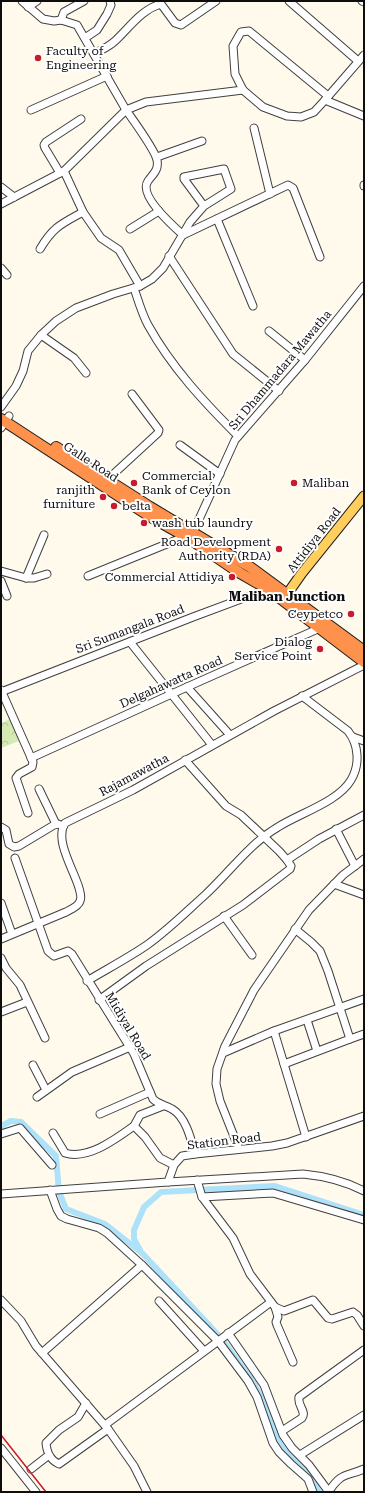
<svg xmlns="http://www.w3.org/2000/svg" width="365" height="1493" font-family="'Roboto Serif',serif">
<defs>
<pattern id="park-crowns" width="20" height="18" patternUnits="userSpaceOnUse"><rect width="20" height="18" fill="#d4ecb4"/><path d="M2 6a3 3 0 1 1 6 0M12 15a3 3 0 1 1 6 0" fill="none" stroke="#b5c99a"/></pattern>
</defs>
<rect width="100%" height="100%" fill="#fffaec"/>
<!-- park -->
<polygon fill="url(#park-crowns)" points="10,719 19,741 1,748 1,723"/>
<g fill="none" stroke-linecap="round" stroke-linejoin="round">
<!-- canal -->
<g stroke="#ade2fa" stroke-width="6">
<polyline points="1,1126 11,1121 21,1122 56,1156 59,1192 66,1209 105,1224 142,1253 221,1338 253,1382 261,1397 279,1442 288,1455 315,1481 319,1492"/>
<polyline points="140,1250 134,1239 134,1230 144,1207 161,1192 275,1186 364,1215"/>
</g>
<!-- minor casing -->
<g stroke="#404040" stroke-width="9">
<g id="minor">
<polyline points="22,1 43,19 54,21 61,20 77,25 126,110 146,102 243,90"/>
<polyline points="289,1 358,61"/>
<polyline points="362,1 364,2"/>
<polyline points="28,7 37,1"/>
<polyline points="61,20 64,12 84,1"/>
<polyline points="85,38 97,30 107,14 111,5 110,1"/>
<path d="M94,54C101,50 110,46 115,41C129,28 142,9 161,4L175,23L181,25L216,1"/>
<polyline points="364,55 325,100 364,116"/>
<polyline points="325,100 314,112 301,117 287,116 263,107 243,90 235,74 233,46 241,32 249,31 328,96"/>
<polyline points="31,110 107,76"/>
<polyline points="254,128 270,194"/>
<polyline points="157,157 202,141"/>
<polyline points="64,171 83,212 101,238 119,250 140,286"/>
<polyline points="60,173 45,148 44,145 46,142 81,119"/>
<polyline points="364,185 364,186"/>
<polyline points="1,187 14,197"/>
<path d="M1,204L64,171L126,110C133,120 155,150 157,160C159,170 153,174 148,181C138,195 173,226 183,235L288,185L293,188L320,257"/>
<polyline points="217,219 253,306"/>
<polyline points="130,229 159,211"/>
<path d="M40,249C53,227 61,224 83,212"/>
<polyline points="169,256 233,354 279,391"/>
<polyline points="1,268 7,275"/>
<path d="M134,288C138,300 142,314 148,325C172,368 204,402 238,436"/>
<polyline points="269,331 305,360"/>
<polyline points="41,335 74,358 86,373"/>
<polyline points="1,407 16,386 23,371 28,351 41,335 56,321 76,308 113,294 140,286 152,279 163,268 190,222 204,206 231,189 224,169 184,177 184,179 204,206"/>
<polyline points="1,428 9,416"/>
<polyline points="180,445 220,474"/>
<polyline points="107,480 158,433 159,430 132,394"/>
<polyline points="44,535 26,578 34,578 47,574"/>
<polyline points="191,537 235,440 305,360 364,286"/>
<polyline points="1,571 26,578"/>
<polyline points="88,576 179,539 185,533"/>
<polyline points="1,581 7,596"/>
<polyline points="130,642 212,745"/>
<polyline points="187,687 230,735"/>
<polyline points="1,690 33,762 32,767 19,774 16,778 28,813"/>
<polyline points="1,692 193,617 268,589"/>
<polyline points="353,737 364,741"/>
<polyline points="31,758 187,687 320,628"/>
<polyline points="39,789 56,824"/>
<polyline points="1,827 6,830 9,844 14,847 19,846 54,825 58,824 63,826"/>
<polyline points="336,829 355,866"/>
<path d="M15,858L48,951L54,956L68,951L72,954L134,1054L153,1099C159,1105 166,1105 172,1109C186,1117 191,1139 195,1154"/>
<polyline points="287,860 319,839 364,815"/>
<polyline points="334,884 364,895"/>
<polyline points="1,903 12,934"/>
<polyline points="224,916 252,955"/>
<path d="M1,939L66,912C70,910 79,906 80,901C82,897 80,892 79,888C74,870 54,840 65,823L133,790L274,711L364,665"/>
<polyline points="1,958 6,968 20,985 45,1038"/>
<path d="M87,981C107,969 128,958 147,945C168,930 186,912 205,895C229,873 249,844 278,827C300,813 338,802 351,780C360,765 359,745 348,731L302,696"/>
<polyline points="99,1000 146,966 243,905 290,869 291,866 287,860 279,851 241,815 226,806 185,760"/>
<polyline points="1,1012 27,1002"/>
<polyline points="307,1020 317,1051"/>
<polyline points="274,1031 306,1137"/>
<polyline points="350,1039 364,1034"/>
<polyline points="223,1053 274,1031 364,999"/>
<polyline points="284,1064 350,1039 328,971 320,951 311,942 295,929"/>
<polyline points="33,1065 46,1090"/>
<polyline points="37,1097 72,1072 130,1047"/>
<polyline points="100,1114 150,1092"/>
<polyline points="134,1126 140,1115 163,1106"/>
<path d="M53,1133L65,1153C88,1160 116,1139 134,1126L145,1137L160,1158L174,1165"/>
<polyline points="1,1134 20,1128 52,1165"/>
<polyline points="239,1149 220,1101 216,1084 217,1069 225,1046 254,990 309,910 343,875 364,859"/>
<polyline points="197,1180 202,1197 233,1238 250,1274 275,1307 284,1311 313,1300 328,1318 332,1319 353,1312 357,1315 364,1326"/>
<path d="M168,1182L303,1174C324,1176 345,1181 364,1191"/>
<polyline points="50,1190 57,1209 61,1216 67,1219 99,1228 107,1233 142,1265 218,1341 248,1381 257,1397 273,1443 279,1452 291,1464 308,1479 313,1492"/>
<polyline points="1,1194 168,1182 174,1165 182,1156 195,1154 272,1146 287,1143 364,1116"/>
<polyline points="202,1197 273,1193 364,1220"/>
<polyline points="1,1300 21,1321 36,1346 108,1429 134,1466 147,1492"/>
<polyline points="159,1301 204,1351"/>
<polyline points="275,1307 278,1317 276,1322 277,1325 293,1362"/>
<polyline points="228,1333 264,1385 283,1435 292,1448 309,1465 329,1492"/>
<polyline points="42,1353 142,1265"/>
<path d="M86,1403L78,1417L59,1430L46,1443C47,1453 50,1460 59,1464L108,1429"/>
<polyline points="105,1425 271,1302"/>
<path d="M282,1431L302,1418C307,1411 297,1406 299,1397L364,1350"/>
<polyline points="1,1448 36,1492"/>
<polyline points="300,1455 364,1415"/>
<polyline points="31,1469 49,1455"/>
<path d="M329,1491C342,1472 345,1477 364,1469"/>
</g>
</g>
<!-- major casing -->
<g stroke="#1e1e1e" stroke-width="11">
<polyline id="major" points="283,600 302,573 364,496"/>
</g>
<!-- highway casing -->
<g stroke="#1e1e1e" stroke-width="12">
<g id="highway">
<polyline points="1,419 151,517 190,539 240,573 268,589 364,662"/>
<polyline points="56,447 150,507 250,567 364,651"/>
</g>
</g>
<!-- minor -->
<use href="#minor" stroke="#fff" stroke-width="7"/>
<!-- major -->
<use href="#major" stroke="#ffce5c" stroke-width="9"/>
<!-- highway -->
<use href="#highway" stroke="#fe924c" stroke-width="10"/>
<!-- rail -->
<polyline stroke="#c61c2e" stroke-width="1.5" points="1,1435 46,1492"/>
</g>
<!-- markers -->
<g fill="#c61c2e" stroke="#fff" stroke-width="1.5">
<circle cx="38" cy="58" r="4"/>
<circle cx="134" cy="483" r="4"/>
<circle cx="294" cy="483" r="4"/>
<circle cx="103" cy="497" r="4"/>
<circle cx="114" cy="506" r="4"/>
<circle cx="144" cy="523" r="4"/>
<circle cx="279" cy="549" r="4"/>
<circle cx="232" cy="577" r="4"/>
<circle cx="351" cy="614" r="4"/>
<circle cx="320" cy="649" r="4"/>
</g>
<g text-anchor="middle" stroke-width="4" stroke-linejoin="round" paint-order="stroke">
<!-- poi labels -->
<g font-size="12" fill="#0d0d0d" stroke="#fff" text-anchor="start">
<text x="46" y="55">Faculty of<tspan x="46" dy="14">Engineering</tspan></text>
<text x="142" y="480">Commercial<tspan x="142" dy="14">Bank of Ceylon</tspan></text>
<text x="302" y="487">Maliban</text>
<text x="95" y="494" text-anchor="end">ranjith<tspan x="95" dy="14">furniture</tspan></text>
<text x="122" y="510">belta</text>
<text x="152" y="527">wash tub laundry</text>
<text x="271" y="546" text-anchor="end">Road Development<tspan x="271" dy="14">Authority (RDA)</tspan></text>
<text x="224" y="581" text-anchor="end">Commercial Attidiya</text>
<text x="343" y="618" text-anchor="end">Ceypetco</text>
<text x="312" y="646" text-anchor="end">Dialog<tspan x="312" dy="14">Service Point</tspan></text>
</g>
<!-- street labels -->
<g font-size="12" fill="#0d0d0d" stroke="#fff">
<text transform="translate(280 370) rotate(-50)" y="4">Sri Dhammadara Mawatha</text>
<text transform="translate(91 462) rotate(33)" y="4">Galle Road</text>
<text transform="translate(314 540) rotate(-52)" y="4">Attidiya Road</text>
<text transform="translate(130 629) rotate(-21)" y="4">Sri Sumangala Road</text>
<text transform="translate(171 682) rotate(-24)" y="4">Delgahawatta Road</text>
<text transform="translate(134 775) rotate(-28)" y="4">Rajamawatha</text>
<text transform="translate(128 1026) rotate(59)" y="4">Midiyal Road</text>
<text transform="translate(224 1141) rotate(-7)" y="4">Station Road</text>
</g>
<!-- neighbourhood labels -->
<g font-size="13" font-weight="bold" fill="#0d0d0d" stroke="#fff">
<text x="287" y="601">Maliban Junction</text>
</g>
</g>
<!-- border -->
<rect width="365" height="1493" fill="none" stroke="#0d0d0d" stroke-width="4"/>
</svg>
